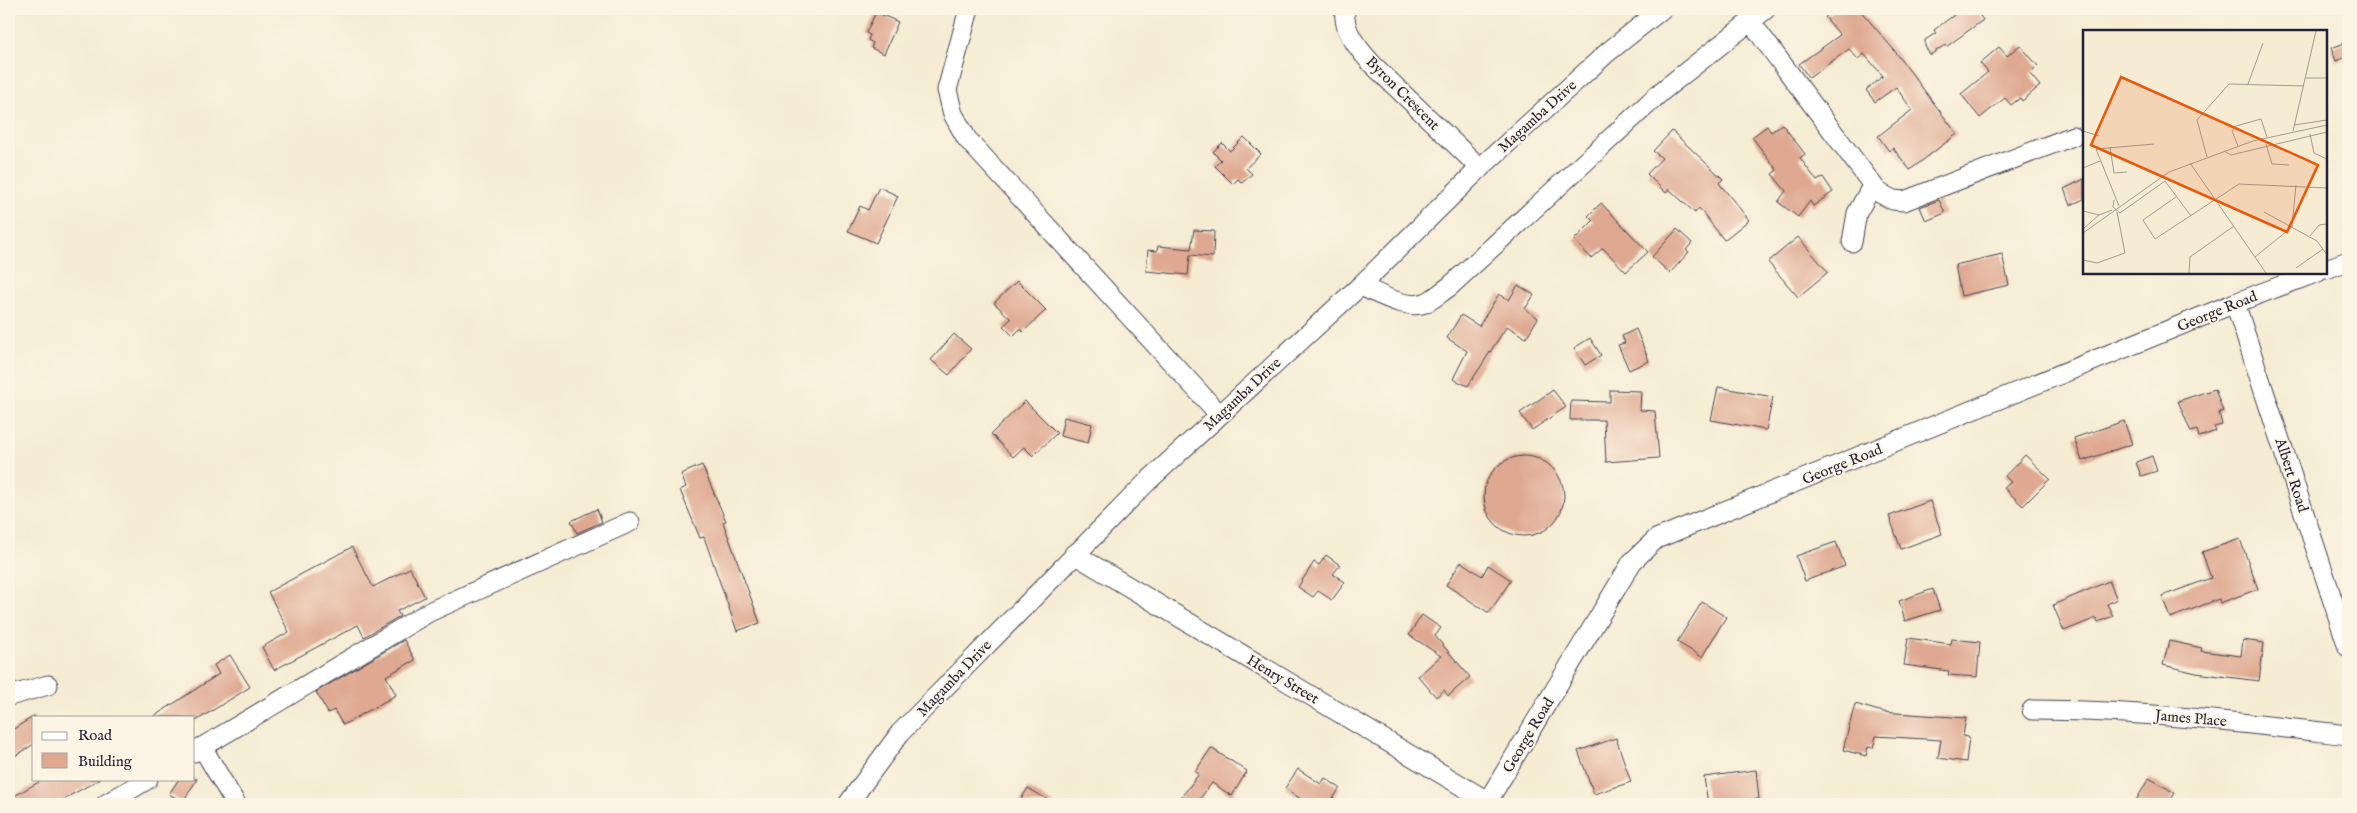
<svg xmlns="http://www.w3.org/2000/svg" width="2357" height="813" font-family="'IM FELL English',serif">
<rect width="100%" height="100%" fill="#fcf5e5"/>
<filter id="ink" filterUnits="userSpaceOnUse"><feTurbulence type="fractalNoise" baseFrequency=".02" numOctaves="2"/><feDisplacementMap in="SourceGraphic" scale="10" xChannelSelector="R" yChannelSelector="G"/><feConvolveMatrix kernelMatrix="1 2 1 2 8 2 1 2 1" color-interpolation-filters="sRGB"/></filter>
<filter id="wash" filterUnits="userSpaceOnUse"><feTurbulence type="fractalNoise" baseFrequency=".0096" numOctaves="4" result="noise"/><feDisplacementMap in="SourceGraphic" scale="20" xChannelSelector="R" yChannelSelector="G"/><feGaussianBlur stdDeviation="1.12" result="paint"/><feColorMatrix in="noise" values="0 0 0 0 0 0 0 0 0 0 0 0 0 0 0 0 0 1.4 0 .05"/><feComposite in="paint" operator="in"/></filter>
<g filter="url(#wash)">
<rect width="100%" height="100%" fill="#f5ecd3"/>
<g id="blocks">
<!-- building -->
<g fill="#dfa991">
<polygon points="1835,9 1859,9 1894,50 1957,134 1910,170 1893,148 1889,151 1878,136 1912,110 1896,87 1875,102 1866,90 1883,76 1864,54 1858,59 1849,49 1809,78 1799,64 1840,35 1825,17"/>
<polygon points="1962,9 1975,9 1983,20 1946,47 1945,45 1930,55 1925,46 1925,40 1936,33 1934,30"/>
<polygon points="876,12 898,22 884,54 871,48 873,43 868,40 870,35 866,33"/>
<polygon points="2348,42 2348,56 2336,61 2331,48"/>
<polygon points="2020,45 2038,66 2030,74 2040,86 2022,101 2020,98 2011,105 2005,98 1980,118 1961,94 1988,72 1980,63 1999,47 2007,56"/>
<polygon points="1782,124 1805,154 1800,158 1817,181 1823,177 1833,192 1813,206 1810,201 1798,217 1778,202 1786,191 1772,174 1777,170 1752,137 1767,126 1771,132"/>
<polygon points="1672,131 1723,179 1719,183 1749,220 1724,240 1699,208 1695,213 1669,189 1666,193 1647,174 1662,158 1653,151"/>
<polygon points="1244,137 1261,154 1246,168 1252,174 1242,183 1238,179 1233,184 1215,166 1221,160 1213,152 1222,143 1230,151"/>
<polygon points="2084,179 2084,199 2071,205 2064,189"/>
<polygon points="879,187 898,196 876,243 848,231 860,206 868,210"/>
<polygon points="1939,200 1945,213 1926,221 1920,207"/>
<polygon points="1601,203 1648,252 1626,272 1603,248 1591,258 1574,240 1593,221 1588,216"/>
<polygon points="1677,229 1692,243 1686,250 1689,252 1670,273 1652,257"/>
<polygon points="1194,230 1214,231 1213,257 1190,255 1188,275 1146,271 1148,250 1157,251 1158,246 1191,249"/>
<polygon points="1798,237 1828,272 1798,297 1768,262"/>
<polygon points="2002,254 2009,285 1961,296 1955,265"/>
<polygon points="1017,281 1046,310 1023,332 1020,329 1013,336 1003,326 1011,319 994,303"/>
<polygon points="1518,285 1534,295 1525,309 1538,318 1526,338 1507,326 1468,386 1453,379 1467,351 1447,338 1461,315 1479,326 1499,294 1509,300"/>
<polygon points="1636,329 1649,361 1629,370 1618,345 1625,343 1622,336"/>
<polygon points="954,334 971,349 949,375 931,360"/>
<polygon points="1590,338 1601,355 1585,365 1574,348"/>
<polygon points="1718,387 1773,397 1766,430 1711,420"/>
<polygon points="2215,389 2223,411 2219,412 2222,425 2214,427 2216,431 2199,437 2197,430 2191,432 2178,401"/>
<polygon points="1553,390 1566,407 1532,430 1520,413"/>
<polygon points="1610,390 1641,391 1640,410 1655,411 1659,458 1606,462 1604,420 1570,420 1571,401 1610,402"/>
<polygon points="1025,401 1057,433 1033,456 1024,447 1013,457 991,434"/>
<polygon points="1064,417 1092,424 1088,443 1060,436"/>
<polygon points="2124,421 2132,444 2082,461 2074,438"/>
<polygon points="2025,455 2050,479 2023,506 2004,488 2011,482 2005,476"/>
<polygon points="2152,456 2157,471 2141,476 2136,462"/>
<circle cx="1524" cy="496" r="40"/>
<polygon points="702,465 726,521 723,522 760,623 737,631 704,537 700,538 680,490 686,487 681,474"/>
<polygon points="1930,501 1942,534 1901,549 1889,516"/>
<polygon points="597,509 602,522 577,533 571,521"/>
<polygon points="2240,539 2258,589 2220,603 2219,599 2170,618 2162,596 2211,578 2202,552"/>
<polygon points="1836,542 1845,566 1805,581 1796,556"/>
<polygon points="352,547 373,587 410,568 425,597 397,611 400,616 364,637 358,625 274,670 262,647 289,632 268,592"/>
<polygon points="1326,555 1340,565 1333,574 1345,582 1332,600 1318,591 1313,597 1298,587 1314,562 1319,565"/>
<polygon points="1461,562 1482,576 1488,565 1511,580 1489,613 1446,585"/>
<polygon points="2109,581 2117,599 2107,604 2113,616 2098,622 2096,618 2064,631 2053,605"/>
<polygon points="1933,589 1940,610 1905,621 1899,601"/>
<polygon points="1702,602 1726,617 1702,657 1677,642"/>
<polygon points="1422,615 1441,628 1435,636 1470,677 1448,696 1444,690 1436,697 1418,676 1441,656 1409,635"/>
<polygon points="1908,638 1951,644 1952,639 1980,642 1977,677 1948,675 1949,671 1904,665"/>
<polygon points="404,640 415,660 386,676 396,695 343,725 334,710 328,713 316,692"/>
<polygon points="2243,640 2264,643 2259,681 2196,673 2163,665 2169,641 2202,648 2201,651 2241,656"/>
<polygon points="230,655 250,687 194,722 194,717 153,717 219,674 214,665"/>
<polygon points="1855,704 1883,712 1966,718 1963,736 1969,737 1966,762 1938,758 1941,740 1876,736 1873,748 1868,747 1866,756 1843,750"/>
<polygon points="34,716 34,744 9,760 9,732"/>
<polygon points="1616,738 1631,782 1594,794 1578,751"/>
<polygon points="1211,748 1247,771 1232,796 1212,783 1196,804 1176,804 1199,774 1195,772"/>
<polygon points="1298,769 1321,784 1325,778 1340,788 1329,804 1308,804 1285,788"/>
<polygon points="1756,770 1759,799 1708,804 1704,777"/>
<polygon points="2149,778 2175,793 2168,804 2134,804"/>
<polygon points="44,779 100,779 55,804 9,804 9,799"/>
<polygon points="179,779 197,779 183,802 169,794"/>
<polygon points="1028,788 1055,804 1018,804"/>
</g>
</g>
</g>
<g filter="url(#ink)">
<use href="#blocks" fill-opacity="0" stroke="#424052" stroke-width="1"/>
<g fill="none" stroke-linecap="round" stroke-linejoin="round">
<!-- minor casing -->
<g stroke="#424052" stroke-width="21">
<g id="minor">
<polyline points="969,9 947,90 953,114 967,139 1219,414"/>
<path d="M1345,9C1342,31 1359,49 1372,64L1480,168"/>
<polyline points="1750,21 1878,192 1893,200 1904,201 2073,136"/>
<polyline points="1852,242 1857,213 1872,186"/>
<polyline points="2326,269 2348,261"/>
<path d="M1360,286C1378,293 1405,310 1425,303C1433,300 1441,292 1449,287L1662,91L1766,9"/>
<polyline points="2235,303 2348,647"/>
<polyline points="1074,554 1492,804"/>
<polyline points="9,696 48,685"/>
<path d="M2032,710C2138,710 2243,723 2348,735"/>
<polyline points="202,747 236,804"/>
<polyline points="194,752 429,612 630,522"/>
<polyline points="106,804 148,779"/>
<polyline points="848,804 900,733 1148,481 1360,286 1480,168 1608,52 1662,9"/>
<polyline points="1486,804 1632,562 1656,539 2235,303 2318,272"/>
</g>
</g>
<!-- minor -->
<use href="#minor" stroke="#fff" stroke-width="19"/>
</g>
</g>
<g text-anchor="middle" stroke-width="4" stroke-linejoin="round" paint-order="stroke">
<!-- street labels -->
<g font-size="15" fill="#22223b" stroke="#fcf5e5">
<text transform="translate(1403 93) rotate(45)" y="5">Byron Crescent</text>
<text transform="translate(1537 116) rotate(-42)" y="5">Magamba Drive</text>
<text transform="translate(2217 311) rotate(-22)" y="5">George Road</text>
<text transform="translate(1242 394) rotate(-43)" y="5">Magamba Drive</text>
<text transform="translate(1842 464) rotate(-22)" y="5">George Road</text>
<text transform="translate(2292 475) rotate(72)" y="5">Albert Road</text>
<text transform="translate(954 678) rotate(-46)" y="5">Magamba Drive</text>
<text transform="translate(1283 679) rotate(31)" y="5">Henry Street</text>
<text transform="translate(2191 718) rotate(5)" y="5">James Place</text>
<text transform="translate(1528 735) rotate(-59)" y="5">George Road</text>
</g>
</g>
<!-- overview -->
<g transform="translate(2083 30)">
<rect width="244" height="244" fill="#f5ecd3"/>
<path fill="none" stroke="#a19b96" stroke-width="1" d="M223,48H244M165,54L180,13M211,95L244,90M0,101L16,106M210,101L233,1M227,104L231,123L244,129M183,114L189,134L206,135M155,116L149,101L153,96L178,89L184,107M27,117L31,143L44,142M141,121L148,125L244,102M124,127L114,90L146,54L221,56M107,133L183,243M0,138L17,131M93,167L60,190L72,209L156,154L244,158M31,170L30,177L37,183L82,151L108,186M36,176L13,119L71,114M0,181L16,185L29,180M181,182L234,211L244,225M0,199L16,185M0,203L86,142L170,111L244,95M227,206L236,195L244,194M172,227L209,197L213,155M0,230L14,233L42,223L34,182M213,238L240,219M106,243L107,227L151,196"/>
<path fill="#e8590c" fill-opacity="0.15" stroke="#e8590c" stroke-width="2.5" d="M38,47L235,135L204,202L8,115Z"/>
<rect width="244" height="244" fill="none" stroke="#22223b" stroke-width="2.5"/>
</g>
<!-- margin -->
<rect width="2357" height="813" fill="none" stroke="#fcf5e5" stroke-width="30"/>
<!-- legend -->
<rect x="32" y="716" width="162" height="65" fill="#fcf5e5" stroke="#a5a1a1"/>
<rect x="42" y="732" width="25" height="8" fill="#ffffff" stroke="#a5a1a1"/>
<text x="78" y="740" font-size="15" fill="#22223b">Road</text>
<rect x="42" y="753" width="25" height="15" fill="#dfa991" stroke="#a5a1a1"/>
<text x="78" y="766" font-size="15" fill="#22223b">Building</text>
</svg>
